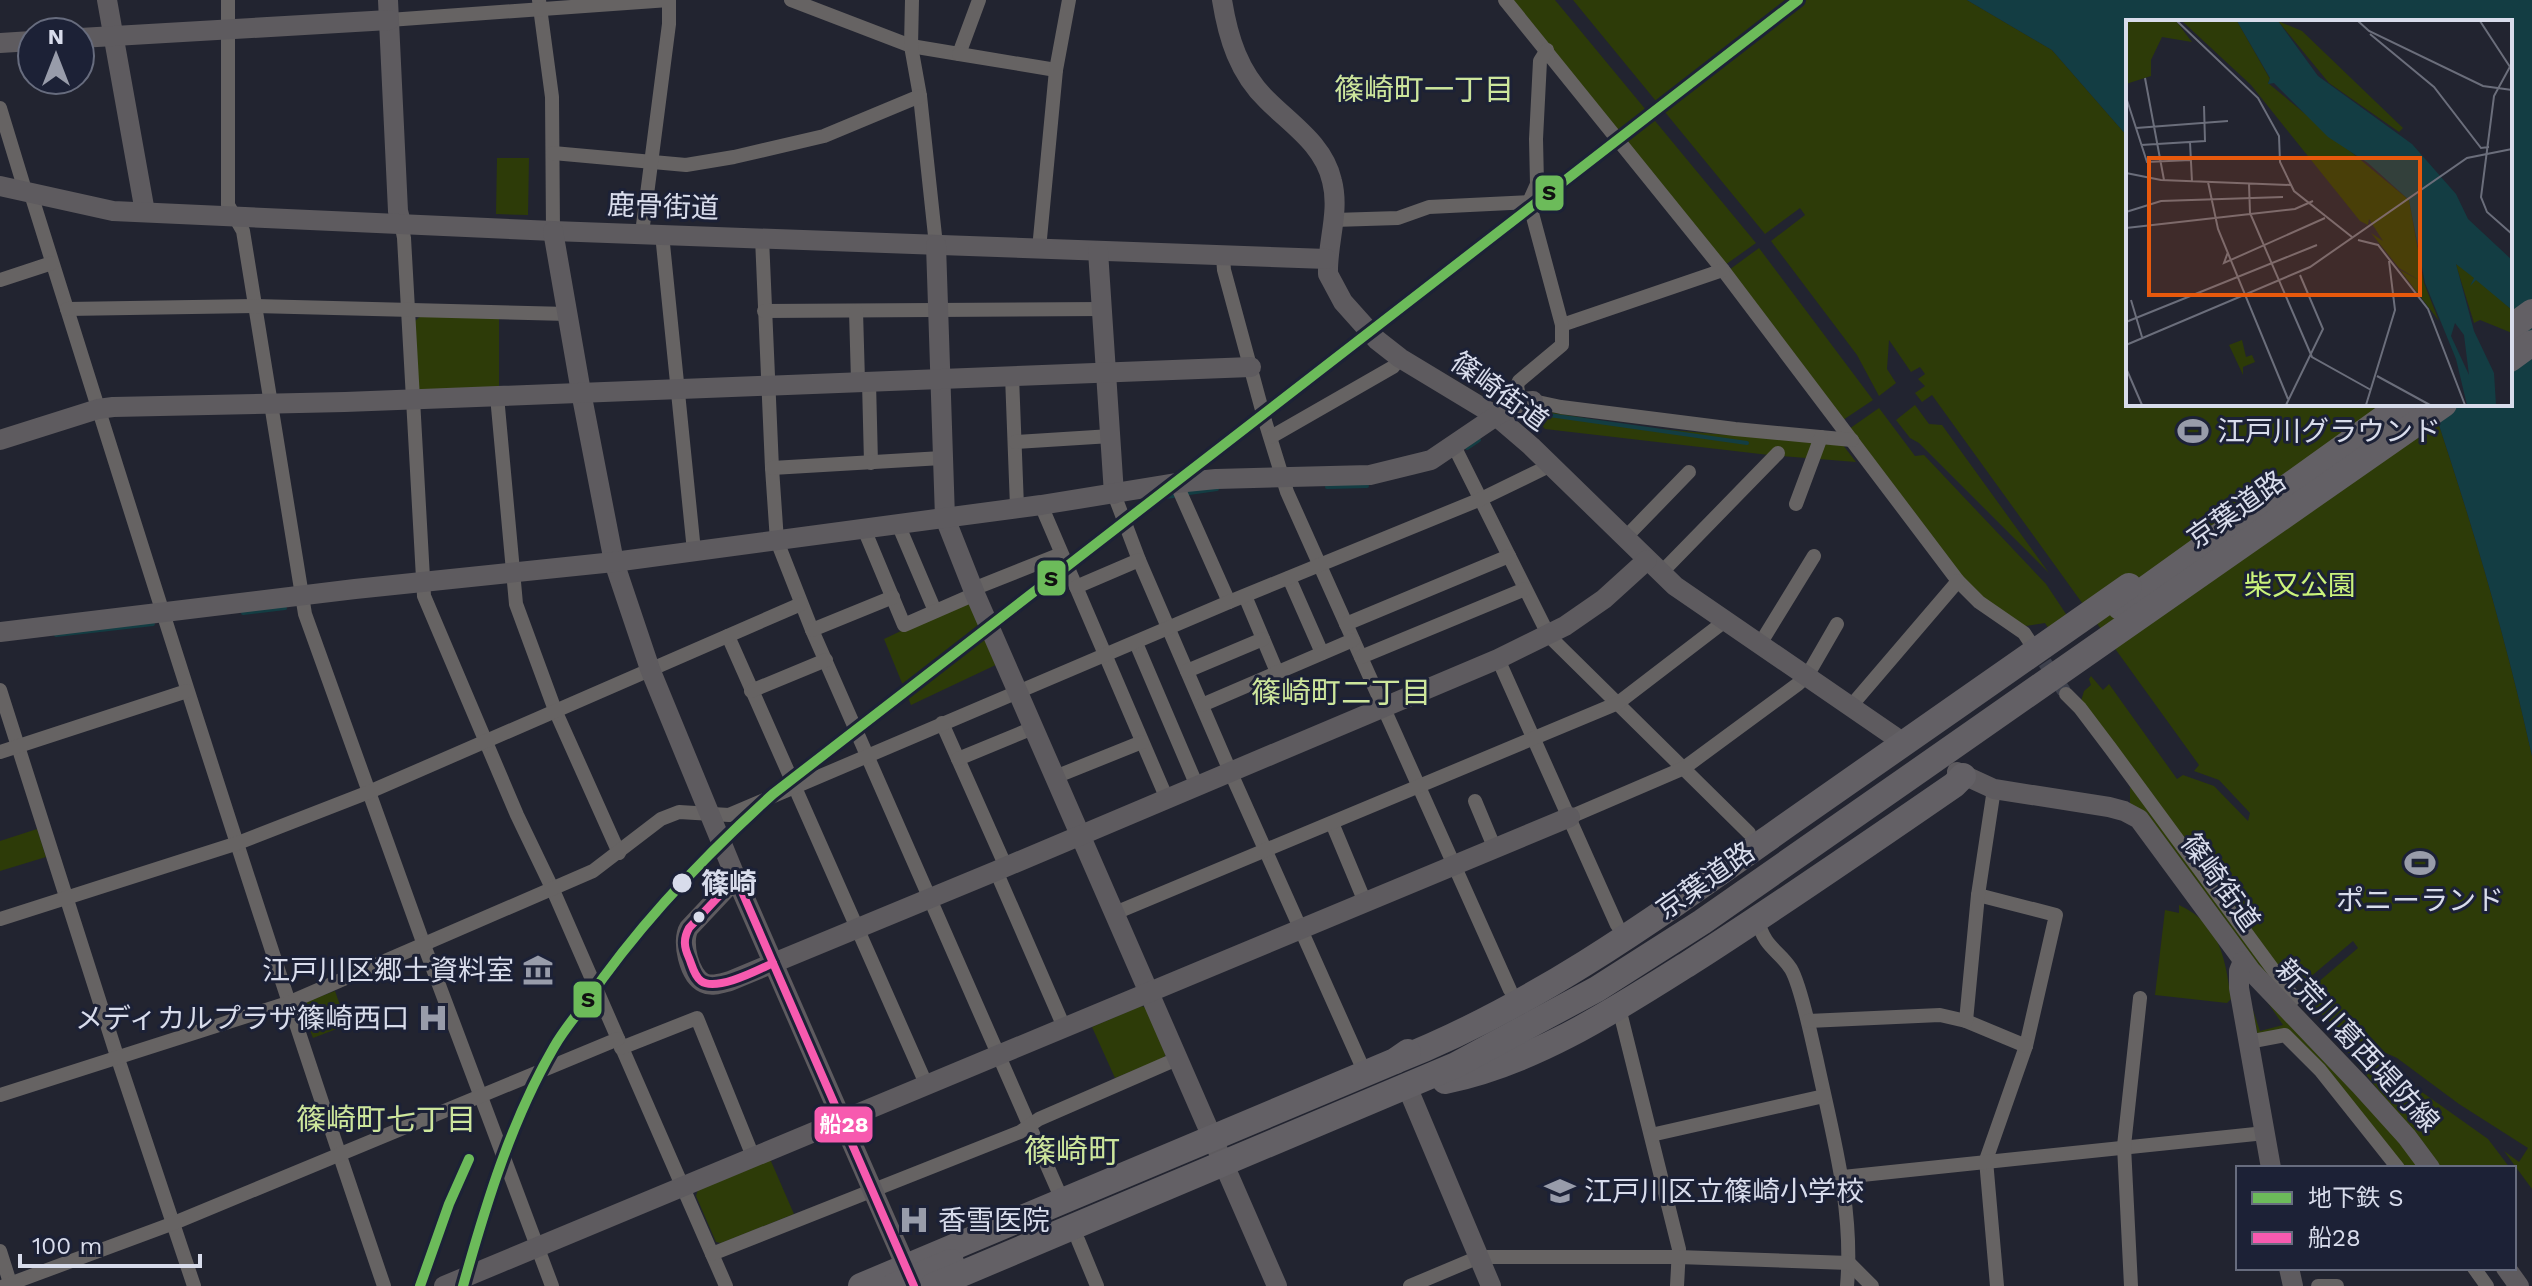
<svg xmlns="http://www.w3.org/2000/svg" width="2532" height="1286" font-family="'Work Sans','Noto Sans JP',sans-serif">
<rect width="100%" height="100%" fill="#222430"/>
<!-- green -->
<g fill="#2d3b08">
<polygon points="1510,0 1555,0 1756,243 1725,265"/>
<path d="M1573,0H1967L2052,50L2128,137V404H2432C2471,520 2506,637 2532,756V1189L2504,1151L2519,1162L2528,1148L2459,1104L2397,1058L2342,1033L2302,996L2358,948L2353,941L2302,984L2300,982L2296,985L2286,973L2282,976L2081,701L2084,691L2091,685L2089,679L2091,676L2103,690L2109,684L2177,779L2183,775L2214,786L2248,821L2250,813L2219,780L2194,771L2199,765L1932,395L1922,402L1915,393L1925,386L1918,379L1925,374L1920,367L1911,372L1889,340L1887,369L1896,383L1879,396L1857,355L1771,241L1805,215L1800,208L1765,234Z"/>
<polygon points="497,158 529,158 528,215 496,214"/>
<polygon points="1759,248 1873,400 1843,420 1729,270"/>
<polygon points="424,313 499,316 499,389 422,392 416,388 415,321"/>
<polygon points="1915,405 1929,424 1942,425 2049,573 1919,443 1910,438 1896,420"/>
<polygon points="1526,408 1637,427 1843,445 1856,462 1769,455 1545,429"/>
<polygon points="1879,408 1915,456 1924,455 2046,584 2068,617 2049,629 2045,623 2026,626 2011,619 1976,594 1849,429"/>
<polygon points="973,597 1002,662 911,705 884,639"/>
<polygon points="2132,786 2278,985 2270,982 2130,803 2130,788"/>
<polygon points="37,829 46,857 0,871 0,841"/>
<path d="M2179,905C2220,924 2225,957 2231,999L2227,1003L2155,995L2165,910L2179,913Z"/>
<polygon points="335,991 347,1025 313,1038 300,1004"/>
<polygon points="2269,1000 2423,1168 2403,1168 2287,1031 2258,1036 2252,1007 2260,1031 2283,1025 2268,1003"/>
<polygon points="1141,1006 1147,1008 1166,1052 1164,1058 1115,1078 1092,1027"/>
<polygon points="2347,1051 2388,1068 2488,1139 2510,1168 2441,1168"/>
<polygon points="770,1159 794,1214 721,1243 716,1242 696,1196 698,1190"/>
</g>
<!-- water -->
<path fill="#133d43" d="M1967,0H2532V756C2506,637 2471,520 2432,404H2510V22H2128V137L2052,50Z"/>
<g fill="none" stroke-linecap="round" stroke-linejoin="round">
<!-- stream -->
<g stroke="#133d43" stroke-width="4">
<polyline points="1535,413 1747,443"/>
<polyline points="1467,448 1479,440"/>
<polyline points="1327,487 1367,486"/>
<polyline points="1189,493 1217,489"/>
<polyline points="1146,499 1174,496"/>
<polyline points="243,613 285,608"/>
<polyline points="56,635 153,624"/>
</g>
<!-- street-tunnel -->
<polyline stroke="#3d404c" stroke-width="14" stroke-dasharray="14 7" stroke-linecap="butt" points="2033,645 2066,694"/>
<!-- street -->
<g stroke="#666363" stroke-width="14">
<polyline points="228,0 228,205 243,231 305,614 424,945 552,1286"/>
<polyline points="539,0 552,97 553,231"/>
<polyline points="791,0 911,46 959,54 979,0"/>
<polyline points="912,0 911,46 920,96 936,245"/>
<polyline points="1505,0 1723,270 1958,581 1979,602 2024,633 2030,642"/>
<polyline points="389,20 669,0"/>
<polyline points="959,54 1056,70"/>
<polyline points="0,108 25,190"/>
<polyline points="553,153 686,165 734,157 824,136 920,96"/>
<path d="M30,191C145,558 260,923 384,1286"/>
<polyline points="1334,220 1398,218 1429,207 1529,202"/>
<polyline points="401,223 404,238 424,596 517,815 553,890 726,1286"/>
<polyline points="642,233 669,24 669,0"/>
<polyline points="662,234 694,551"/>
<polyline points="762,238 772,468 777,541 812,630 1063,1202"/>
<polyline points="1039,249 1056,70 1069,0"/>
<polyline points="1223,257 1224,270 1265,421 1287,492 1510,990"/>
<polyline points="0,280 52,263"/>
<polyline points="67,309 255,306 568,314"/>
<polyline points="764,311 1103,309"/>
<polyline points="856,311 858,381"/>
<polyline points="1562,325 1723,270"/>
<polyline points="1012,376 1017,507"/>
<polyline points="869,382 871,463"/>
<polyline points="497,396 516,604 555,710 619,853"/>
<polyline points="1533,401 1561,407 1735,429 1852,440"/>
<polyline points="1520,402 1517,386 1519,381 1562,345 1562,325 1529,202 1537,184 1536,139 1540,61 1547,50"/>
<polyline points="1271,437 1393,367 1400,358"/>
<polyline points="1015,442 1111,436"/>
<polyline points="1454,446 1549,636 1749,833"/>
<polyline points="772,468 942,458"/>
<polyline points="1176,483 1229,602"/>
<polyline points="1114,494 1139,560 1230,771 1365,1073"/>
<polyline points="1796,504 1821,437"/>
<polyline points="1041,505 1167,799"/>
<polyline points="898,524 935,611"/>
<polyline points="864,529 904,625 975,594"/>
<polyline points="1624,539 1689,472"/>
<polyline points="1660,574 1778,453"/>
<polyline points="1289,578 1322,653"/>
<polyline points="1076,587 1139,560"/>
<polyline points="973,589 1061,554"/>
<polyline points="1245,596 1277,672"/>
<polyline points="1346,624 1509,556"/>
<polyline points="812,630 893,597"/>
<polyline points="728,636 927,1086"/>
<polyline points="1136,643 1197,786"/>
<polyline points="1760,644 1814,556"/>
<polyline points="1361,657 1525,589"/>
<polyline points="1498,659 1617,925"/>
<polyline points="1187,671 1263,639"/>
<polyline points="0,690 117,1056 194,1286"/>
<polyline points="751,691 826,660"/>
<polyline points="2066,694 2080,708 2111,749 2294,998 2285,1008"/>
<polyline points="1202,705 1353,640"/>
<polyline points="1851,706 1958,581"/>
<polyline points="942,723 1006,867"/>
<polyline points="0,752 187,691"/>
<polyline points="958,759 1033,728"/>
<polyline points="1055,777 1142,742"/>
<polyline points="1475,801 1495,849"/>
<polyline points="1570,817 1684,768 1798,684 1807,676 1837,624"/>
<polyline points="1332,823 1365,902"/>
<polyline points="996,871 1064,1027"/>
<polyline points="1978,895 2056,915 2026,1046 1986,1160 1997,1286"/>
<polyline points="1115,913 1618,703 1725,621"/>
<polyline points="0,919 238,843 369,792 801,604"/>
<path d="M1758,920C1764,948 1779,950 1791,969C1801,986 1811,1036 1816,1057C1832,1133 1854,1208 1847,1286"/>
<polyline points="1619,1008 1679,1249 1677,1286"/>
<polyline points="1808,1021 1940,1015 1966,1021 2026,1046"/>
<polyline points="1966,1021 1978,895 1994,789"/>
<polyline points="2248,1042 2285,1035 2320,1070 2398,1168"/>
<polyline points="621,1048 697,1018 754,1159"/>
<polyline points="0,1095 288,1003 593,871 661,819 679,812 729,815 1229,602 1481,499 1551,465"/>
<polyline points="1651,1135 1824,1096"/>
<polyline points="1843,1177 2265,1133"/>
<polyline points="1078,1240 1097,1286"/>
<polyline points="0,1251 11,1286"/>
<polyline points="712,1254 1020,1132 1039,1119 1179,1058"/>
<polyline points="2474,1268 2487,1286"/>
<polyline points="4,1286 174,1223 618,1039"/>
<polyline points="1410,1286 1479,1257 1678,1257 1849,1263 1872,1286"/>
<polyline points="2131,1286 2124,1146 2140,998"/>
<polyline points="2318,1286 2337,1286"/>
</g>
<!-- secondary -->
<g stroke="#5e5b5f" stroke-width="20">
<polyline points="107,0 145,212"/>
<polyline points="388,0 398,211 401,223"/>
<path d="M1222,0C1228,38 1239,73 1267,100C1292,125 1324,145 1332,181C1340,212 1327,243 1328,274L1343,302L1377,340L1400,358L1496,416L1531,446L1675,586L1895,737"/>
<polyline points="80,38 389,20"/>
<polyline points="0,43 32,41"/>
<polyline points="0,186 113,211 553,231 1327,259"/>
<polyline points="553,231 581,392 614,562 650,669 736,878 911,1278"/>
<polyline points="936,245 945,518 975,594 1277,1286"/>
<polyline points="1098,251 1114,494"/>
<polyline points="0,440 98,409 113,407 345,402 1251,367"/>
<polyline points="0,632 355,589 614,562 1041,505 1176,483 1216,479 1370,475 1431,460 1496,416 1520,402 1533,401"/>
<polyline points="1957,772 1994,789 2109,807 2124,811 2139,819 2251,971 2360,1085 2407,1137 2430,1168"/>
<path d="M736,878L689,928C681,941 689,976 704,983C712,987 722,983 730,981L996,871L1498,659L1565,626L1604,599L1647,560"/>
<polyline points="2243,961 2239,971 2239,988 2271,1168"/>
<polyline points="1411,1096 1491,1286"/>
<polyline points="2289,1268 2293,1286"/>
<polyline points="2506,1268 2519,1286"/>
<polyline points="444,1286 1570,817"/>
</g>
<!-- highway -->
<g stroke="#636065" stroke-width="26">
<polyline points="2510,328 2532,312"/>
<polyline points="2510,359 2532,343"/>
<polyline points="2120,607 2403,404"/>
<path d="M1395,1061C1538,1005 1663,913 1787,825C1901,745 2015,666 2129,586"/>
<path d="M1445,1081C1534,1063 1615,1010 1691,962C1780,905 1867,845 1954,785L1963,776"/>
<polyline points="861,1286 1395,1061 1408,1052"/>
<polyline points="894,1286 951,1262"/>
<polyline points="933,1286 1456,1065 1597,989 1702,922 2444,404"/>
</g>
<!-- bus-1 casing -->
<g stroke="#1c2136" stroke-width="14">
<g id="bus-1">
<path d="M736,878L773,963C758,970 716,992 701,981C694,976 692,965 689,958C684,947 683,939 689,928Z"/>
<polyline points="773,963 914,1286"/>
</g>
</g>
<!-- bus-1 -->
<use href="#bus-1" stroke="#f75aaf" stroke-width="8"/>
<!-- metro-1 casing -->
<g stroke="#1c2136" stroke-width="16">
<g id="metro-1">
<polyline points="420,1286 449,1204 469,1159"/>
<path d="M463,1286C486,1204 511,1121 554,1047C563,1031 575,1017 586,1002C639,924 703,857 773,794L1798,0"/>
</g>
</g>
<!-- metro-1 -->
<use href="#metro-1" stroke="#6cbb5a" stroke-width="10"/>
</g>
<!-- icons -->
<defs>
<g id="stadium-bare" transform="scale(2.4)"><path d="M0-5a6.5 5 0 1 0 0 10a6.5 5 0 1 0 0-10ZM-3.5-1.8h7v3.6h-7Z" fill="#989caa" stroke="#1c2136" stroke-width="2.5" paint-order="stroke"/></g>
<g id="museum-bare" transform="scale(2.4)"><path d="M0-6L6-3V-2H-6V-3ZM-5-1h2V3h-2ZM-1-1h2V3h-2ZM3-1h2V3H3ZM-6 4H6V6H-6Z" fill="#989caa" stroke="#1c2136" stroke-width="2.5" paint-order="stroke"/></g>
<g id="hospital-bare" transform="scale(2.4)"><path d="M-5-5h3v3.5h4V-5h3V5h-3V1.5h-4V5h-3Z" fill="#989caa" stroke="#1c2136" stroke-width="2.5" paint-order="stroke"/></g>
<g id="school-bare" transform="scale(2.4)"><path d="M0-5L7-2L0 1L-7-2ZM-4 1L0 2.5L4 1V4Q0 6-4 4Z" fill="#989caa" stroke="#1c2136" stroke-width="2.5" paint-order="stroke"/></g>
</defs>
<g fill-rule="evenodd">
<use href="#stadium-bare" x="2193" y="431"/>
<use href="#stadium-bare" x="2420" y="863"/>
<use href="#museum-bare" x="538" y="970"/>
<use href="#hospital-bare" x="433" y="1018"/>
<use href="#school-bare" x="1560" y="1191"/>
<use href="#hospital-bare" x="914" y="1220"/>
</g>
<!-- markers -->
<g fill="#d8dceb" stroke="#1c2136" stroke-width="3">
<circle cx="682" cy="883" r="11"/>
<circle cx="699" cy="917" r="7"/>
</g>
<g text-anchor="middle" stroke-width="6" stroke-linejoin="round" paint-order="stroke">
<!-- street labels -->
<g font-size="28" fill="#d8dceb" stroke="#1c2136">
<text transform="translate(663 206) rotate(2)" y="10">鹿骨街道</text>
<text transform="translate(1500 391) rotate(36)" y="10">篠崎街道</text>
<text transform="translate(2236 509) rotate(-35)" y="10">京葉道路</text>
<text transform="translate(1705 880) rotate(-35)" y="10">京葉道路</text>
<text transform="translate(2221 882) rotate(54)" y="10">篠崎街道</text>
<text transform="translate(2358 1045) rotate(47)" y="10">新荒川葛西堤防線</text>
</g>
<!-- poi labels -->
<g font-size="28" fill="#d8dceb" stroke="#1c2136" text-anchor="start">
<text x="2217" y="441">江戸川グラウンド</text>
<text x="2420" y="910" text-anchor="middle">ポニーランド</text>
<text x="514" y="980" text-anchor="end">江戸川区郷土資料室</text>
<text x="409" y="1028" text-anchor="end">メディカルプラザ篠崎西口</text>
<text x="1584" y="1201">江戸川区立篠崎小学校</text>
<text x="938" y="1230">香雪医院</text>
</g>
<!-- park labels -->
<g font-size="28" fill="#cbf37b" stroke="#1c2136">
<text x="2300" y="595">柴又公園</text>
</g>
<!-- stop labels -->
<g font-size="28" font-weight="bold" fill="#d8dceb" stroke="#1c2136" text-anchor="start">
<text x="701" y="893">篠崎</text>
</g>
<!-- neighbourhood labels -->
<g font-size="30" fill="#cde69c" stroke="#1c2136">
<text x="1424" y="100">篠崎町一丁目</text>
<text x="1341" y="703">篠崎町二丁目</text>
<text x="386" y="1130">篠崎町七丁目</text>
</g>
<!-- quarter labels -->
<g font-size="32" fill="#cde69c" stroke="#1c2136">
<text x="1072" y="1162">篠崎町</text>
</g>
</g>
<!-- overview -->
<g transform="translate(2126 20)">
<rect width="386" height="386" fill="#222430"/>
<path d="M0,1H50L66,22L36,17L25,40V56L0,64ZM56,1H111L144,59L142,63L283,180L298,263L313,301L274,250L293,260L273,248L245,213L257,221L243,199L242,205L234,201L125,65ZM152,1L176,11L277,108L273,112L203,63ZM334,242L386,290V313L354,300L348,303L330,245ZM116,320L120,337L126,335L129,342L117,347V355L103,325Z" fill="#2d3b08"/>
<path d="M111,1H152L192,56L286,124L330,174L342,199L386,240V290L350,260L344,266L348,258L330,244L348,311L368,353L370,385H341L330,339L299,263L283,180L242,143L202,117L148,63L142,64L144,58ZM329,303L338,315L343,355L325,316Z" fill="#133d43" fill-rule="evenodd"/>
<path fill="none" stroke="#6b6e7b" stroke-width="2" d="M51,1L132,78L153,116L154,142L168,171L226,217M232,1L243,11L357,66L386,70M354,1L386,50M244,14L308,67L355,128L363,127M386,43L368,76L355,177L361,192L386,214M19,58L38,160M0,77L21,142L65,140M10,108L102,101M64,122L66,162M15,125L79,121L78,86M0,153L35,160L165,165M82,162L92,209L162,379M123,164L124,193L186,337L245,370M0,192L35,181L157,177M0,208L169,189L187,181M232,220L252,225L302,289L339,385M102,232L98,243L199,198M5,280L16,317M0,302L191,225M0,325L184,247L341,138L386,129M0,348L16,385M251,356L304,385M160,385L197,309L174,255M240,385L269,290L263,241"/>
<path fill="#e8590c" fill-opacity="0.15" stroke="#e8590c" stroke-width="4" d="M23,138H294V275H23Z"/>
<rect width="386" height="386" fill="none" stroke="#d8dceb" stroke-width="4"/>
</g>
<g stroke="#1c2136" stroke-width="3">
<rect x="1534" y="174" width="31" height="38" rx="8" fill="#6cbb5a"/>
<rect x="1036" y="559" width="31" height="38" rx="8" fill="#6cbb5a"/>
<rect x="572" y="980" width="31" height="39" rx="8" fill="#6cbb5a"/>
<rect x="813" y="1105" width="61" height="39" rx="8" fill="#f75aaf"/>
</g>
<g font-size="22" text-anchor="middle" font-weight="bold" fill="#fff">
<text x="844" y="1132">船28</text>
</g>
<g font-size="22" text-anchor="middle" font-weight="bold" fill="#111">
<text x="1549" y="200">S</text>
<text x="1051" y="586">S</text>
<text x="588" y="1007">S</text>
</g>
<!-- legend -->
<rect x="2236" y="1166" width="280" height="104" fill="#1c2136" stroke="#676c7e" stroke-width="2"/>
<rect x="2252" y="1192" width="40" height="12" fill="#6cbb5a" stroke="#676c7e" stroke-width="2"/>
<text x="2308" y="1206" font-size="24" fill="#d8dceb">地下鉄 S</text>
<rect x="2252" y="1232" width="40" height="12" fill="#f75aaf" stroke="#676c7e" stroke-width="2"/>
<text x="2308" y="1246" font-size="24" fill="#d8dceb">船28</text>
<!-- north arrow -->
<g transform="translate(56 56)"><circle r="38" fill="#1c2136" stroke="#676c7e" stroke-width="2"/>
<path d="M0-6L14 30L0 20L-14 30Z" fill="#989caa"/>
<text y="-12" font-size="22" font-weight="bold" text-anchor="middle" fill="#d8dceb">N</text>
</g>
<!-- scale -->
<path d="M20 1254v12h180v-12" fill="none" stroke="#d8dceb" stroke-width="4"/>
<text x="32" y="1254" font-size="24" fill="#d8dceb" stroke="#1c2136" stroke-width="6" paint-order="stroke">100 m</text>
</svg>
